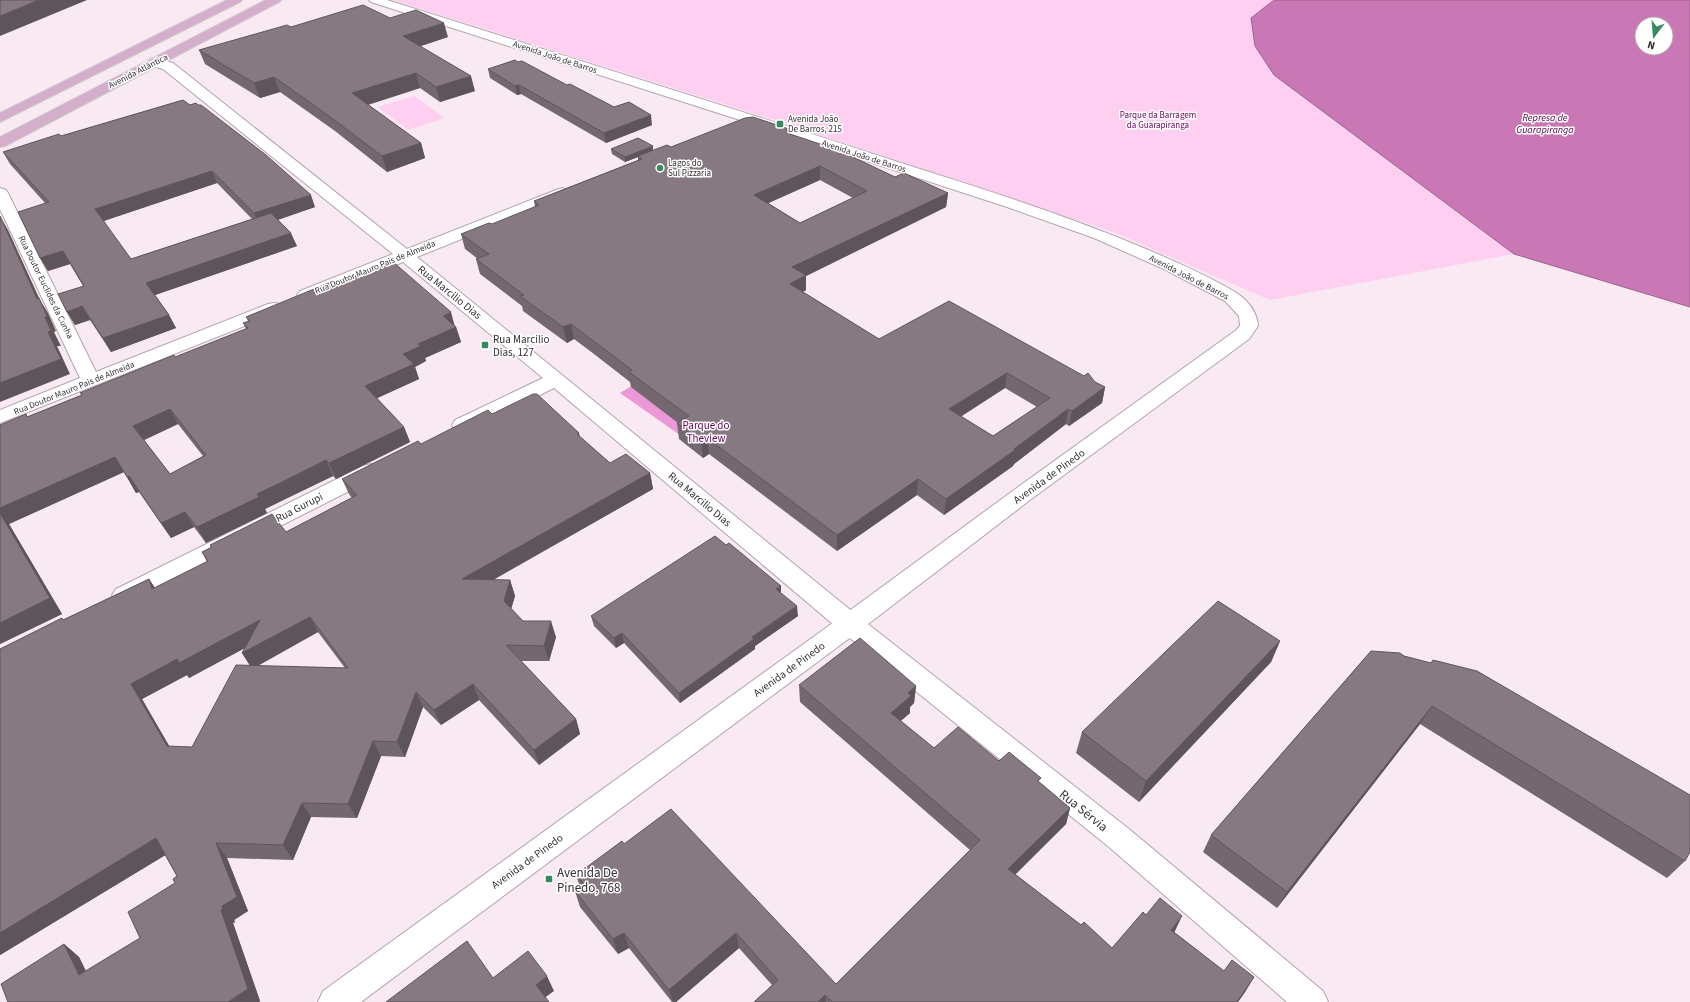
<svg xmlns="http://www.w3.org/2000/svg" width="1690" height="1002" font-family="'Source Sans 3',sans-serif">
<rect width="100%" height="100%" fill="#f8e9f3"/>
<!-- green -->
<g fill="#fecff0">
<polygon points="393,0 1445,0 1632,289 1514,254 1270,300 1113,232 775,120"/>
<polygon points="414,96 445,118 408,130 378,107"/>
</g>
<!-- forest -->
<polygon fill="#ec98d6" points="643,379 707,454 620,393"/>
<!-- water -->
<path fill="#ca78b5" stroke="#9d628e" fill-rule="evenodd" d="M1274,0H1690V307L1514,254L1274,75L1255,46L1251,18ZM1642,24H1666V48H1642Z"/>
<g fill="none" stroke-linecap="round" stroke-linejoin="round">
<!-- minor casing -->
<g stroke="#b2a3ad" stroke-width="2">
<g id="minor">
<polygon points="155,58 173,63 407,249 556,190 562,188 568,190 570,193 568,196 417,257 859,617 1129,829 1323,991 1328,1002 1287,1002 1109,847 841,631 554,388 469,430 462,432 455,430 452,425 455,420 543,378 403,262 312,299 306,300 300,299 297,295 300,291 393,254 163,69 150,65 149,62 150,59"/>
<polygon points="0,188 6,190 8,193 96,372 268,304 274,303 280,304 283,308 280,312 0,423 0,410 80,378 0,209"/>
<polygon points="371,464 379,466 382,471 379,476 132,601 124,604 116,601 112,595 116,589 363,466"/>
</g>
</g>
<!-- tertiary casing -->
<g stroke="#b2a3ad" stroke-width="2">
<path id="tertiary" d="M369,0H387C558,54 730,107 901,163C983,189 1066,215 1146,249C1176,262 1207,275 1235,292C1248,300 1257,312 1258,326L1249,339L1030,500L859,631L361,1002H318L323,991L841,617L1014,490L1235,331L1240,326L1239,316L1225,301L1166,270L1094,238L1007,207L762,127L371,2Z"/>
</g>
<!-- primary casing -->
<g stroke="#cecdce" stroke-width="2">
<g id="primary">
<polygon points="227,0 242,0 240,2 0,122 0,113"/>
<polygon points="266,0 281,0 279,2 5,146 0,147 0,137"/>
</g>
</g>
<!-- minor -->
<use href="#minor" fill="#fff" fill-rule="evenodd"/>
<!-- tertiary -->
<use href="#tertiary" fill="#fff" fill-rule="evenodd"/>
<!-- primary -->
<use href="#primary" fill="#d5aecb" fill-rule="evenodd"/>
</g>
<!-- wall -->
<g fill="#746870" fill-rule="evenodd">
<polygon points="390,18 448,37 420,46 475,91 440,102 420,88 368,105 421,143 425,158 387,172 335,131 280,92 260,98 205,64 199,50 291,27"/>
<polygon points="488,69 567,85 614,107 652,125 606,143 521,94 517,95 490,78"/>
<path d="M183,100L315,207L278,220L297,246L155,295L169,315L176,328L111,352L90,320L75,325L67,312L83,286L70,264L48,271L40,258L45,203L10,164L3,152L61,136ZM217,183L252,219L131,259L103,221Z"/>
<path d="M789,129V131L790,134L895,177L948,193L946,207L806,276V290L803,292L879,339L1095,382L1105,387L1102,403L1069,426L1066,424L1014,464L1013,466L944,515L917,495L837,551L709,454L703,458L679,439L677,423H678L631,387L630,382L594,354L574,339L567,343L523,311L522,306L480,274L476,259H478L465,249L461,234L492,224L535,207L534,201L638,160V157L625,162L612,154L611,149L653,150ZM820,180L853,198L800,223L768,203ZM1005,388L1037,407L993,436L961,416Z"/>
<path d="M333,284L455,326L456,327L461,342L425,358L426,361L415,367L419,379L377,398L404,427L410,442L336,479L333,476L287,498L265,509L267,513L206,543L194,527L171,538L139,492L136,493L124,472L9,524L62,614L0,644V425L27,417L246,329L243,323L248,321L246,317ZM178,424L203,456L170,474L144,440Z"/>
<path d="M492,414L579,433L580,437L610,463L650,473L653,489L493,580H510L515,596L511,609L523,621L556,637L549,661H521L576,719L580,734L539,765L479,700L441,725L423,707L405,757L381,756L357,818L311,817L293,860L227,858L248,911L234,920L235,922L233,923L260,1001L259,1002H8L64,944L79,957L86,971L140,938L175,883L177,876L165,855L0,955V649L82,611L149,579L155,588L207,562L202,552L211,548L210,545L286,532L352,498L349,494L342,479L421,444ZM318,632L345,668L257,666ZM245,648L242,653L250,665L192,747H169L142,699L187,675L189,678Z"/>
<polygon points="726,545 781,586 781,594 798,616 755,646 755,649 680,703 624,643 616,648 594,626 591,616"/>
<polygon points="1280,641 1271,662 1139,802 1076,753 1082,732"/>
<polygon points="1371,651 1685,861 1667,878 1420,724 1277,908 1203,852 1211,835"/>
<polygon points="799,685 916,686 914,703 910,707 910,713 901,721 934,748 999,761 1040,783 1070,808 1066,824 1015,874 1081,925 1112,948 1146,915 1175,931 1174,932 1224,971 1254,977 1245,992 1238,1002 754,1002 772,985 739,948 676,1002 672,1002 629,948 618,954 580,907 575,891 580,887 576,875 624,844 836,984 970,850 800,702"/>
</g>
<!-- shaded-wall -->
<g fill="#5e555b">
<polygon points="39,0 87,0 0,36 0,16"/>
<polygon points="444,23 448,37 406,51 403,36"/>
<polygon points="416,73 420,88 357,108 352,93"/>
<polygon points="471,76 475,91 440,102 436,87"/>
<polygon points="274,77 280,92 260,98 254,83"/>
<polygon points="519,85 521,94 517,95 515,86"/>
<polygon points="651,115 652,125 606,143 604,133"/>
<polygon points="421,143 425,158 387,172 382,156"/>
<polygon points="653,146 653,151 638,156 638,157 625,162 625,157"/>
<polygon points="820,166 820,180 755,209 754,195"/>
<polygon points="212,171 217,183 101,222 95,209"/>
<polygon points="948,193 946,207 806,276 806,290 791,299 790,284 792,267"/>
<polygon points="311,195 315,207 259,226 254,213"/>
<polygon points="0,216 8,230 40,300 48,313 56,331 54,332 61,346 57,346 70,374 0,402 0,383 48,332 45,317"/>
<polygon points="291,233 297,246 152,296 146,283"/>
<polygon points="63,251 70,264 48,271 40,258"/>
<polygon points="82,306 90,320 75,325 67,312"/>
<polygon points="451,312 455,327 443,316"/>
<polygon points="169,315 176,328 111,352 103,338"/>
<polygon points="571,324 574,339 567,343 563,327"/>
<polygon points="456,327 461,342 425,358 426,361 415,367 419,379 371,401 365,386 403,354 418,344"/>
<polygon points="1007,373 1005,388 948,425 949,409"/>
<polygon points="1105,387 1102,403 1069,426 1072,411"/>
<polygon points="170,409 178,424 142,441 133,426"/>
<polygon points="1068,409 1066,424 1014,464 1013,466 944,515 946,499"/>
<polygon points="404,427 410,442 336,479 329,463"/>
<polygon points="707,438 709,454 703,458 701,442"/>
<polygon points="115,457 124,472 9,524 62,614 0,644 0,508"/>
<polygon points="326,460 333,476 265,509 267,513 206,543 197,527 257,494"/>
<polygon points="650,473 653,489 468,594 462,579"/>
<polygon points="129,476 139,492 136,493 127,477"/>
<polygon points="918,479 917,495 837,551 837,535"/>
<polygon points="185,512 194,527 171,538 161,523"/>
<polygon points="149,579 159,594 152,589"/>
<polygon points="510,580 515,596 509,616 504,601"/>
<polygon points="781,586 781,596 776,589"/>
<polygon points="797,606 798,616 755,646 755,649 680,703 679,693 752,637"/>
<polygon points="310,617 318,632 252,669 242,653"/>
<polygon points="260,620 269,635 189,678 187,675 142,699 178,761 167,746 131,684 177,659"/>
<polygon points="551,621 556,637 549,661 544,646"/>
<polygon points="622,633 624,643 616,648 614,638"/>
<polygon points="1280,641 1271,662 1139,802 1146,781"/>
<polygon points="473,684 479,700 441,725 434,710"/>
<polygon points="916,686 914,703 910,707 910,713 890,729 891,713 908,693"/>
<polygon points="416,692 423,707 405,757 397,742"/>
<polygon points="1432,706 1420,724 1277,908 1287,892"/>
<polygon points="576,719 580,734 539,765 534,750"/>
<polygon points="373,741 381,756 357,818 348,804"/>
<polygon points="302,803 311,817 293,860 283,845"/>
<polygon points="1070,808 1066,824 1005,885 1008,869"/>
<polygon points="156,838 169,853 0,955 0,933"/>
<polygon points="216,843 227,858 248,911 234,920 235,922 233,923 260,1001 259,1002 228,1002"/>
<polygon points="1182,916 1175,931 1164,945 1171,930"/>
<polygon points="624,933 629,948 618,954 613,939"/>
<polygon points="736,933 739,948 676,1002 673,1002 669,990"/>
<polygon points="64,944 79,957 94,988 79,975"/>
<polygon points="547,976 554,991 543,999 536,985"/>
<polygon points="1254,977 1245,992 1238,1002 1237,1002"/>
<polygon points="825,995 826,1002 818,1002"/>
</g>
<!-- building -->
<g fill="#877982" stroke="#5e555b" fill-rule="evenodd">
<polygon points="0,0 39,0 0,16"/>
<polygon points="363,5 390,18 416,10 444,23 403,36 471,76 436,87 416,73 352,93 421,143 382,156 329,116 274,77 254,83 199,50 287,25 291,27"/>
<polygon points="515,60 518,62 522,61 567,85 570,84 614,107 629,102 651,115 604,133 519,85 515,86 488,69"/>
<polygon points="183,100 190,105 196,103 198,105 201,105 266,155 311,195 254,213 212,171 95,209 131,259 271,213 291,233 146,283 169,315 103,338 82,306 67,312 58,294 84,286 63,251 40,258 18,212 49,202 3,152 59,134 61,136"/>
<path d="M753,117L789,129L786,130L790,132L787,133L838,150L895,177L904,173L948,193L792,267L806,275L790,284L879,339L949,301L1084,376L1088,373L1095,382L1105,387L1072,411L1068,409L1014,449L1015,450L946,499L918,479L837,535L707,438L701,442L677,423L689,416L629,372L632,370L571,324L563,327L520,296L524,295L476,259L489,254L461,234L489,223L492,224L539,205L534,201L642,159L638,156L667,145L671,147L745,118ZM820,166L867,191L800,223L754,195ZM1007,373L1050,398L993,436L949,409Z"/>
<polygon points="638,138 653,146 625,157 611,149"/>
<polygon points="0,216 37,299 39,298 47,316 45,317 51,331 48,332 61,359 0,383"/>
<path d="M392,261L451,312L443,316L456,327L418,344L421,346L403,354L414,364L365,386L404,427L329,463L326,460L280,483L257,494L259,497L197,527L185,512L161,523L129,476L127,477L115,457L0,508V425L26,414L27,417L82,395L80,393L174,355L175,357L248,328L243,323L250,321L246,317L331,282L333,284ZM170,409L206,455L170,474L133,426Z"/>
<path d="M533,394H537L579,433L577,434L610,463L626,454L650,473L462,579L510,580L504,601L523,621H551L544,646L506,645L576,719L534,750L473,684L434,710L416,692L397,742L373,741L348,804L302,803L283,845L216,843L237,897L222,906L223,908L221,910L248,989L228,1002H8L1,984L64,944L79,975L140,938L128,912L175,883L173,879L177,876L156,838L0,933V649L62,618L63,620L82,611L149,579L152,589L208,561L202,552L212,547L210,545L272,514L286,532L357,495L342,479L418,441L421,444L488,410L492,414ZM310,617L348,668L236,665L192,747L167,746L131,684L177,659L179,663L260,620L242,653Z"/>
<polygon points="0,513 50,598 0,623"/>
<polygon points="715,536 726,545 729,543 781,586 776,589 797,606 752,637 754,639 679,693 622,633 614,638 591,616"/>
<polygon points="1218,601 1280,641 1146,781 1082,732"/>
<polygon points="860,638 916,686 908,693 911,696 891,713 934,748 958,727 999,761 1009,752 1041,778 1038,781 1070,808 1008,869 1081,925 1084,922 1112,948 1143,912 1146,915 1160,898 1182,916 1171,930 1224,971 1232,960 1254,977 1237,1002 832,1002 825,995 818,1002 754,1002 778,980 736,933 669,990 624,933 613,939 575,891 584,884 576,875 622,841 624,844 671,809 836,984 980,840 799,685"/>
<polygon points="1371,651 1400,653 1404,656 1431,663 1433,660 1477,671 1690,795 1690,852 1685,861 1432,706 1287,892 1211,835"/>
<polygon points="467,941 493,978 528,951 547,976 536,985 549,1002 386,1002"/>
</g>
<!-- markers -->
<g fill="#378c5f" stroke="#fff" stroke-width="1.5">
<rect x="776" y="120" width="8" height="8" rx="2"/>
<circle cx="660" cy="168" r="4"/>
<rect x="481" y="341" width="8" height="8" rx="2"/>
<rect x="545" y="875" width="8" height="8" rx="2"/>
</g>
<g text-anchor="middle" stroke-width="3" stroke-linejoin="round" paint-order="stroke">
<!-- far-street labels -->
<g font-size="9" fill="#342e32" stroke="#fff">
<text transform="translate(555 57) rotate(18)" y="3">Avenida João de Barros</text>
<text transform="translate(138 71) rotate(-27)" y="3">Avenida Atlântica</text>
<text transform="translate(864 156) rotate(18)" y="3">Avenida João de Barros</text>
<text transform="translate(375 267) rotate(-22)" y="3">Rua Doutor Mauro Pais de Almeida</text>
<text transform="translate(1189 277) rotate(27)" y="3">Avenida João de Barros</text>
<text transform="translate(46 287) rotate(64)" y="3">Rua Doutor Euclides da Cunha</text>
<text transform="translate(74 388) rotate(-22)" y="3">Rua Doutor Mauro Pais de Almeida</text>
</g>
<!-- far-park labels -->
<g font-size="9" fill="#6a0059" stroke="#fff">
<text x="1158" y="118">Parque da Barragem<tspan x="1158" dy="10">da Guarapiranga</tspan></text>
</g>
<!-- far-poi labels -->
<g font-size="9" fill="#342e32" stroke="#fff" text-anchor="start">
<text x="788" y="122">Avenida João<tspan x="788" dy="10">De Barros, 215</tspan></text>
<text x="668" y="166">Lagos do<tspan x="668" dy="10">Sul Pizzaria</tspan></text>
</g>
<!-- far-water labels -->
<g font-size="10" font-style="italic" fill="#4e0141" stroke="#fff">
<text x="1545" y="121">Represa de<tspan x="1545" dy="12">Guarapiranga</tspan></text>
</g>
<!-- street labels -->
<g font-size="11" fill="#342e32" stroke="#fff">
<text transform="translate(450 292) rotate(39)" y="4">Rua Marcilio Dias</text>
<text transform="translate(1049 476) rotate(-36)" y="4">Avenida de Pinedo</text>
<text transform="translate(700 499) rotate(40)" y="4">Rua Marcilio Dias</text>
<text transform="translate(299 507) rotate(-27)" y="4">Rua Gurupi</text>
<text transform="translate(789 669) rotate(-36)" y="4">Avenida de Pinedo</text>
<text transform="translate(527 861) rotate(-36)" y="4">Avenida de Pinedo</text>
</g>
<!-- poi labels -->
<g font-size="11" fill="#342e32" stroke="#fff" text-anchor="start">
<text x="493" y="343">Rua Marcilio<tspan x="493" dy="13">Dias, 127</tspan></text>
</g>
<!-- park labels -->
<g font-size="11" fill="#6a0059" stroke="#fff">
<text x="706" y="429">Parque do<tspan x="706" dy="13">Theview</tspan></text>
</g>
<!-- near-street labels -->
<g font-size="13" fill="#342e32" stroke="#fff">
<text transform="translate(1084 810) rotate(39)" y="5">Rua Sérvia</text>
</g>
<!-- near-poi labels -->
<g font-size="13" fill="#342e32" stroke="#fff" text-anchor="start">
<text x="557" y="877">Avenida De<tspan x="557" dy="15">Pinedo, 768</tspan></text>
</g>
</g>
<!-- north arrow -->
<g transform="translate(1654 36) rotate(196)"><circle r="19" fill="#ffffff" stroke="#aeabad"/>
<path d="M0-3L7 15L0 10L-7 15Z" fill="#378c5f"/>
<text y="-6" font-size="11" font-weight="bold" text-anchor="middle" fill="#342e32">N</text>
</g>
</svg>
